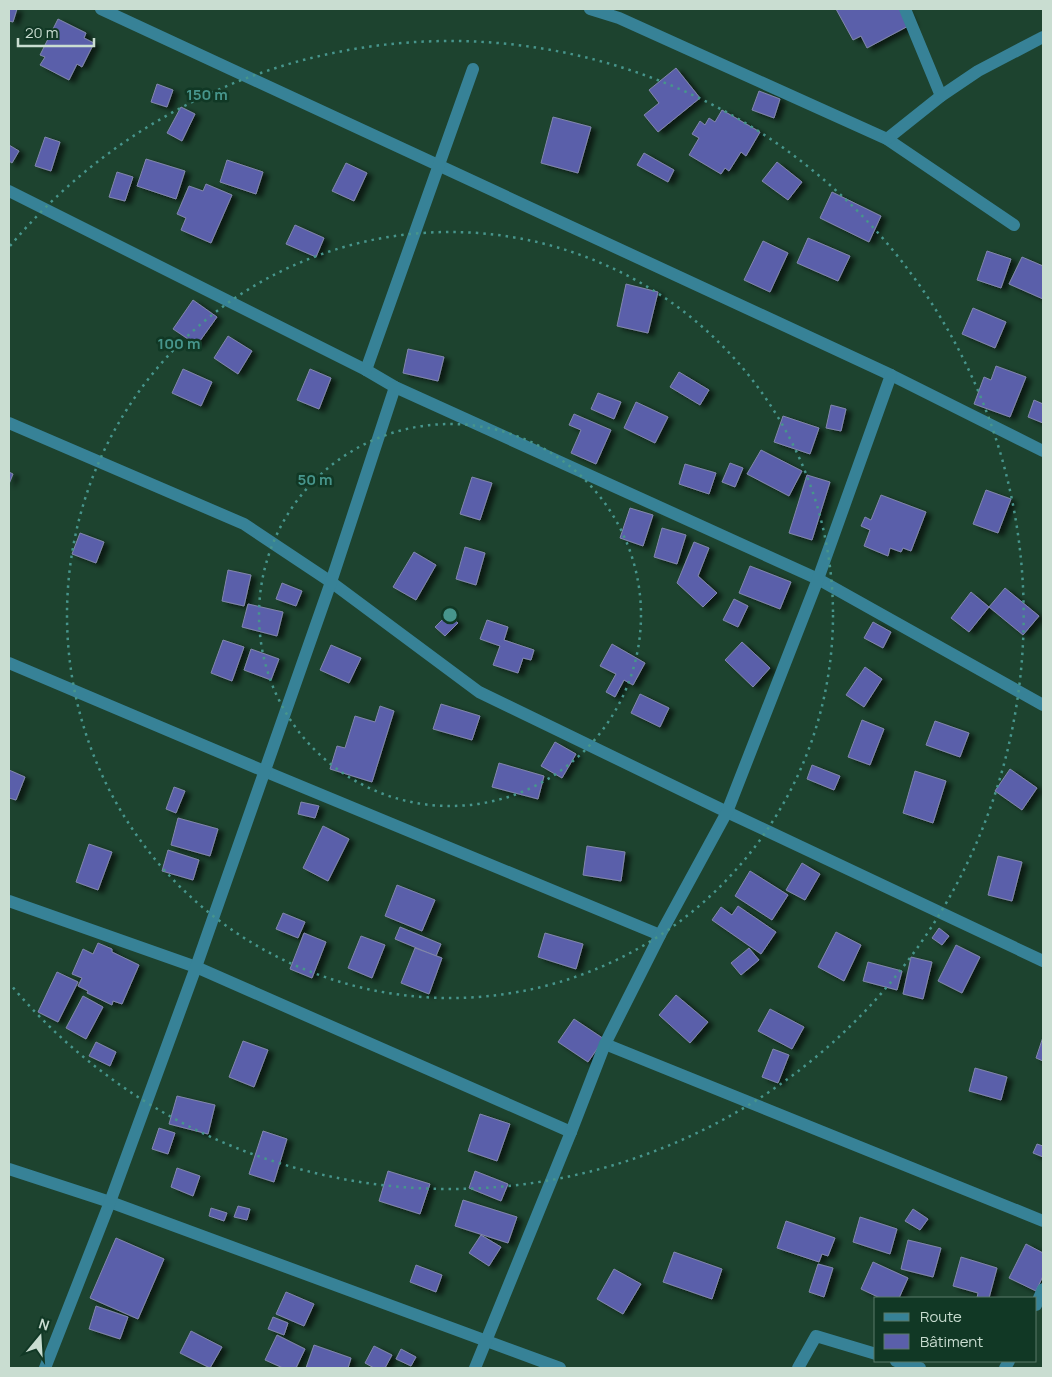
<svg xmlns="http://www.w3.org/2000/svg" width="1052" height="1377" font-family="Manrope,sans-serif">
<defs>
<filter id="shadow"><feDropShadow dx="5.5" dy="3" stdDeviation="2.5" flood-color="#0009"/></filter>
</defs>
<rect width="100%" height="100%" fill="#1d432f"/>
<!-- building -->
<g fill="#5a5faa" stroke="#8287ac" filter="url(#shadow)">
<polygon points="9,9 17,9 13,22 9,21"/>
<polygon points="836,9 904,9 912,24 867,48 861,36 853,40"/>
<polygon points="58,19 86,33 84,38 94,43 82,67 77,64 69,80 40,65 45,57 40,55"/>
<polygon points="676,68 700,98 658,132 644,115 659,103 649,90"/>
<polygon points="157,84 173,90 167,107 151,102"/>
<polygon points="759,91 780,99 774,118 752,110"/>
<polygon points="181,107 195,114 182,141 167,133"/>
<polygon points="722,110 760,132 746,156 741,152 729,171 725,168 721,174 689,155 699,138 692,134 700,121 705,125 709,118 715,122"/>
<polygon points="553,117 591,127 578,173 541,163"/>
<polygon points="45,137 60,142 51,171 35,166"/>
<polygon points="9,145 19,151 12,163 9,161"/>
<polygon points="644,153 674,170 668,182 637,165"/>
<polygon points="146,159 185,171 176,199 137,186"/>
<polygon points="227,160 263,172 256,194 220,182"/>
<polygon points="777,162 802,182 788,200 762,181"/>
<polygon points="346,163 367,173 354,201 332,191"/>
<polygon points="117,172 133,177 125,201 109,197"/>
<polygon points="206,184 232,195 211,243 181,230 186,218 177,214 189,186 203,191"/>
<polygon points="832,192 881,216 869,242 820,218"/>
<polygon points="295,225 324,238 316,257 286,244"/>
<polygon points="808,238 850,256 838,281 797,263"/>
<polygon points="763,241 788,253 770,292 744,280"/>
<polygon points="987,251 1011,259 1001,288 977,280"/>
<polygon points="1022,257 1043,266 1043,299 1009,284"/>
<polygon points="626,284 658,292 648,333 617,326"/>
<polygon points="193,300 217,317 197,345 173,329"/>
<polygon points="973,308 1006,322 995,348 962,334"/>
<polygon points="228,336 252,351 238,374 214,358"/>
<polygon points="408,349 444,357 438,381 403,373"/>
<polygon points="996,366 1026,377 1010,417 974,404 984,377 991,380"/>
<polygon points="183,369 212,382 201,406 172,393"/>
<polygon points="310,369 331,378 319,409 297,400"/>
<polygon points="679,372 709,390 700,405 670,387"/>
<polygon points="598,393 621,402 614,419 591,409"/>
<polygon points="1034,400 1043,404 1043,423 1028,417"/>
<polygon points="636,402 668,417 655,443 624,428"/>
<polygon points="831,405 846,409 841,431 826,428"/>
<polygon points="574,414 611,430 596,464 571,453 581,430 569,425"/>
<polygon points="783,416 819,428 810,454 774,442"/>
<polygon points="761,450 802,471 789,496 747,474"/>
<polygon points="730,463 743,468 735,487 722,482"/>
<polygon points="685,464 716,473 709,494 679,484"/>
<polygon points="9,472 13,474 9,484"/>
<polygon points="807,475 830,482 812,540 789,533"/>
<polygon points="472,477 492,483 480,520 460,514"/>
<polygon points="986,490 1011,499 998,533 973,524"/>
<polygon points="881,495 926,512 911,551 903,548 901,552 890,548 888,556 864,546 870,530 861,526 865,517 871,520"/>
<polygon points="630,508 653,515 643,546 620,538"/>
<polygon points="662,528 686,535 677,564 654,557"/>
<polygon points="80,533 104,542 96,563 72,554"/>
<polygon points="694,542 709,548 698,576 717,593 703,607 677,583"/>
<polygon points="465,547 485,553 476,585 456,579"/>
<polygon points="414,552 436,565 416,600 393,587"/>
<polygon points="750,566 791,582 780,609 739,593"/>
<polygon points="228,570 251,575 244,606 222,601"/>
<polygon points="282,583 302,591 296,606 276,599"/>
<polygon points="1005,588 1039,616 1023,635 989,607"/>
<polygon points="971,592 989,607 969,632 951,618"/>
<polygon points="734,599 748,606 738,627 723,620"/>
<polygon points="248,604 283,612 277,636 242,627"/>
<polygon points="448,614 458,623 445,636 435,627"/>
<polygon points="487,620 508,627 504,640 534,650 531,660 523,658 518,673 493,665 500,646 480,639"/>
<polygon points="873,622 891,632 883,648 864,638"/>
<polygon points="223,640 244,647 232,681 211,673"/>
<polygon points="742,642 770,668 753,687 725,660"/>
<polygon points="612,644 645,663 633,685 624,680 615,697 606,692 616,674 600,666"/>
<polygon points="331,645 361,658 349,683 320,670"/>
<polygon points="251,649 279,659 271,680 244,670"/>
<polygon points="865,667 882,679 864,707 846,695"/>
<polygon points="640,694 669,708 660,727 631,713"/>
<polygon points="441,704 480,716 472,740 433,729"/>
<polygon points="380,706 394,711 372,782 330,769 337,746 345,748 355,716 375,722"/>
<polygon points="862,720 884,729 870,765 848,757"/>
<polygon points="935,721 969,733 960,757 926,745"/>
<polygon points="555,742 576,754 562,778 541,766"/>
<polygon points="499,763 544,776 538,799 492,787"/>
<polygon points="812,765 840,776 834,790 807,779"/>
<polygon points="1010,769 1037,788 1022,810 995,791"/>
<polygon points="9,770 25,777 16,800 9,798"/>
<polygon points="915,771 946,781 933,823 903,813"/>
<polygon points="174,787 185,791 176,813 166,809"/>
<polygon points="301,802 319,806 315,818 298,814"/>
<polygon points="178,818 218,829 210,856 171,845"/>
<polygon points="323,826 349,839 328,881 303,868"/>
<polygon points="89,844 112,852 98,890 76,882"/>
<polygon points="587,846 625,852 621,881 583,875"/>
<polygon points="168,850 199,860 193,880 162,871"/>
<polygon points="998,856 1022,862 1012,901 988,895"/>
<polygon points="802,863 820,874 805,900 786,890"/>
<polygon points="750,871 788,895 772,920 735,896"/>
<polygon points="397,885 435,900 422,931 385,916"/>
<polygon points="738,906 776,932 761,954 712,920 721,907 732,915"/>
<polygon points="283,913 305,922 298,938 276,929"/>
<polygon points="400,927 441,944 436,956 395,939"/>
<polygon points="939,928 949,936 942,945 932,938"/>
<polygon points="836,932 861,945 844,981 818,967"/>
<polygon points="304,933 326,942 312,978 290,969"/>
<polygon points="545,933 583,944 576,969 538,957"/>
<polygon points="361,936 385,945 372,978 348,968"/>
<polygon points="98,943 112,949 112,952 139,965 122,1004 113,1001 112,1005 87,993 88,991 78,986 82,978 72,974 83,949 93,954"/>
<polygon points="956,945 980,957 962,993 938,981"/>
<polygon points="415,948 442,958 429,994 401,983"/>
<polygon points="749,948 759,960 741,975 731,963"/>
<polygon points="911,957 932,962 923,999 903,994"/>
<polygon points="868,962 902,971 897,990 863,981"/>
<polygon points="57,972 78,982 58,1022 38,1012"/>
<polygon points="676,995 708,1022 690,1043 659,1015"/>
<polygon points="83,996 103,1007 86,1039 66,1028"/>
<polygon points="770,1009 804,1027 792,1049 758,1031"/>
<polygon points="574,1019 604,1039 588,1062 558,1042"/>
<polygon points="1043,1037 1043,1061 1036,1058"/>
<polygon points="243,1041 268,1050 254,1087 229,1077"/>
<polygon points="96,1042 116,1052 110,1066 89,1056"/>
<polygon points="773,1049 789,1055 778,1083 762,1077"/>
<polygon points="975,1068 1007,1077 1001,1100 969,1091"/>
<polygon points="177,1096 215,1105 208,1134 169,1124"/>
<polygon points="480,1114 510,1124 497,1161 468,1151"/>
<polygon points="159,1128 175,1133 168,1154 152,1149"/>
<polygon points="263,1131 287,1139 274,1182 249,1174"/>
<polygon points="1037,1144 1043,1146 1043,1157 1033,1153"/>
<polygon points="177,1168 200,1176 193,1196 171,1187"/>
<polygon points="388,1171 430,1184 420,1214 379,1201"/>
<polygon points="475,1171 508,1184 501,1201 469,1188"/>
<polygon points="463,1200 517,1217 508,1243 455,1226"/>
<polygon points="238,1206 250,1209 247,1220 234,1217"/>
<polygon points="211,1208 227,1213 224,1221 209,1216"/>
<polygon points="913,1209 928,1219 920,1230 905,1221"/>
<polygon points="860,1217 897,1229 890,1254 853,1242"/>
<polygon points="786,1221 835,1238 828,1256 822,1254 819,1262 777,1248"/>
<polygon points="481,1235 501,1247 489,1266 469,1253"/>
<polygon points="116,1238 164,1259 138,1319 90,1298"/>
<polygon points="908,1240 941,1248 933,1277 901,1269"/>
<polygon points="1026,1244 1043,1253 1043,1276 1036,1291 1009,1278"/>
<polygon points="674,1252 722,1269 712,1299 663,1282"/>
<polygon points="961,1257 997,1268 989,1298 977,1298 978,1293 953,1286"/>
<polygon points="873,1262 908,1278 899,1298 880,1298 861,1289"/>
<polygon points="818,1264 833,1268 824,1297 809,1292"/>
<polygon points="416,1265 442,1275 436,1292 410,1282"/>
<polygon points="614,1269 641,1284 623,1314 597,1299"/>
<polygon points="286,1292 314,1304 304,1326 276,1314"/>
<polygon points="96,1306 128,1317 120,1339 89,1329"/>
<polygon points="273,1317 288,1323 284,1335 268,1329"/>
<polygon points="191,1331 222,1347 210,1368 180,1353"/>
<polygon points="277,1335 305,1349 296,1368 283,1368 265,1360"/>
<polygon points="314,1345 351,1358 348,1368 306,1368"/>
<polygon points="374,1346 392,1355 385,1368 374,1368 365,1363"/>
<polygon points="401,1349 416,1357 411,1366 396,1359"/>
</g>
<g fill="none" stroke-linecap="round" stroke-linejoin="round">
<!-- minor -->
<g stroke="#378297" stroke-width="12">
<polyline points="101,9 891,375 1043,451"/>
<polyline points="590,9 619,18 887,139 1014,225"/>
<polyline points="905,9 941,96"/>
<polyline points="887,139 941,96 978,71 1043,37"/>
<polyline points="9,191 366,370 395,387 818,579 1043,705"/>
<polyline points="366,370 473,69"/>
<polyline points="9,423 244,524 331,582 479,692 727,812 1043,961"/>
<polyline points="9,663 264,771 660,935"/>
<polyline points="9,901 196,967 571,1132"/>
<polyline points="605,1044 1043,1221"/>
<polyline points="9,1169 110,1202 560,1368"/>
<polyline points="1036,1305 1043,1289"/>
<polyline points="896,1361 920,1368"/>
<polyline points="45,1368 110,1202 196,967 331,582 395,387"/>
<polyline points="475,1368 571,1132 605,1044 660,935 727,812 818,579 891,375"/>
<polyline points="798,1368 816,1336 876,1354"/>
<polyline points="1005,1368 1009,1361"/>
</g>
</g>
<!-- distance rings -->
<g fill="none" stroke="#47958c" stroke-width="2.5" stroke-dasharray="2.5 5">
<circle cx="450" cy="615" r="191"/>
<circle cx="450" cy="615" r="383"/>
<path d="M10 246A574 574 0 1 1 10 984"/>
</g>
<circle cx="450" cy="615" r="8" fill="#47958c" stroke="#113825" stroke-width="2.5"/>
<g font-size="15" text-anchor="middle" font-weight="bold" fill="#47958c" stroke="#113825" stroke-width="5" stroke-linejoin="round" paint-order="stroke">
<text x="207" y="100">150 m</text>
<text x="179" y="349">100 m</text>
<text x="315" y="485">50 m</text>
</g>
<!-- border -->
<rect width="1052" height="1377" fill="none" stroke="#c9ddd1" stroke-width="20"/>
<!-- legend -->
<rect x="874" y="1297" width="162" height="65" fill="#113825" stroke="#5b7a6a"/>
<rect x="884" y="1313" width="25" height="8" fill="#378297" stroke="#5b7a6a"/>
<text x="920" y="1322" font-size="15" fill="#c9ddd1">Route</text>
<rect x="884" y="1334" width="25" height="15" fill="#5a5faa" stroke="#5b7a6a"/>
<text x="920" y="1347" font-size="15" fill="#c9ddd1">Bâtiment</text>
<!-- north arrow -->
<g transform="translate(40 1337) rotate(18)" stroke="#113825" stroke-width="4" paint-order="stroke">
<path d="M0-4L9 19L0 12L-9 19Z" fill="#c9ddd1"/>
<text y="-8" font-size="14" font-weight="bold" text-anchor="middle" fill="#c9ddd1">N</text>
</g>
<!-- scale -->
<path d="M18 38v8h76v-8" fill="none" stroke="#c9ddd1" stroke-width="2.5"/>
<text x="25" y="38" font-size="15" fill="#c9ddd1" stroke="#113825" stroke-width="4" paint-order="stroke">20 m</text>
</svg>
